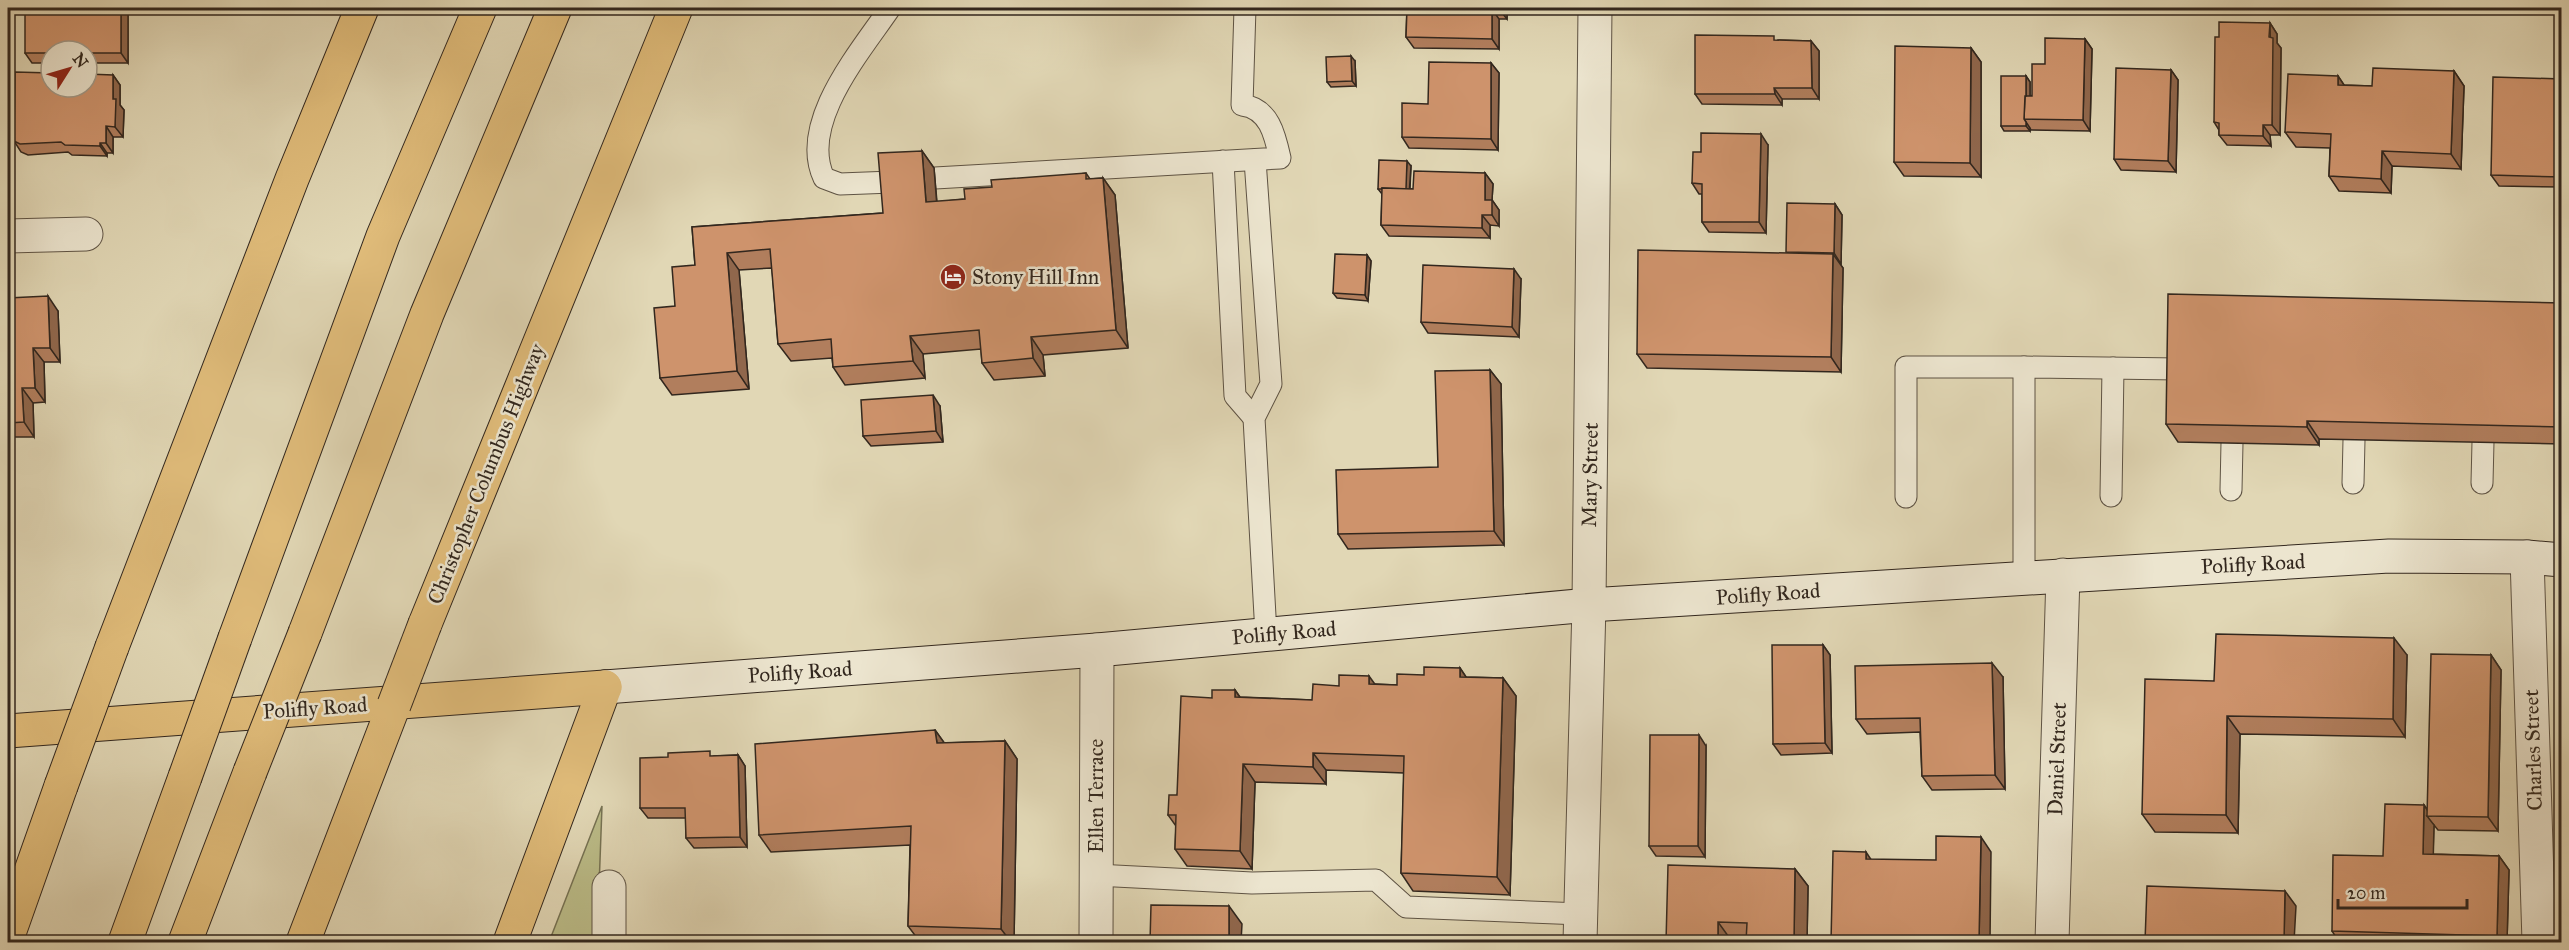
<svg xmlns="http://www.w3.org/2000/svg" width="2569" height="950" font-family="'IM FELL Great Primer',serif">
<rect width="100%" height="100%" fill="#e1d7b5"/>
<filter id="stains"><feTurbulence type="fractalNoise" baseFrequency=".00333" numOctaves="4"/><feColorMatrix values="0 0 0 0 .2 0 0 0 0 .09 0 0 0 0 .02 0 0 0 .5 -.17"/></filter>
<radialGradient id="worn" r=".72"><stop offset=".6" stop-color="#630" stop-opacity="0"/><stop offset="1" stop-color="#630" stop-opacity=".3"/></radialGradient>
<!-- green -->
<polygon fill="#bbbc88" stroke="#767253" stroke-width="1.5" points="602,806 597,942 549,942"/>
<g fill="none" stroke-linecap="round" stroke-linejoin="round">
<!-- lane casing -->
<g stroke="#5e5344" stroke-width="23">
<g id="lane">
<path d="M890,8C861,51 798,123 824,178L840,184L892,182"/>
<polyline points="1255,160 1271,384 1254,418 1266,634"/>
<polyline points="1223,161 1235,396 1254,418"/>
<path d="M935,178L1280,158C1275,135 1269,108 1242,105L1245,8"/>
<polyline points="2353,483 2354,440"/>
<polyline points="2482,483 2483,442"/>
<polyline points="2231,490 2232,443"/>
<polyline points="2111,496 2113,368"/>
<polyline points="1906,497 1906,367 2024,367"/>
<polyline points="2024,578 2024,367 2179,369"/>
<polyline points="1096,875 1252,883 1376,880 1406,907 1581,914"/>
</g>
</g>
<!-- street casing -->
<g stroke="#5e5344" stroke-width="35">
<g id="street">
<polyline points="8,236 86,234"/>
<polyline points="2527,557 2539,942"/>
<polyline points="609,887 609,942"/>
<polyline points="1096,942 1097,650"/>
<polyline points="1580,942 1589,605 1595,8"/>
<polyline points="2052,942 2063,575"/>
</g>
</g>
<!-- secondary casing -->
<g stroke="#32271e" stroke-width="35">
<polyline id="secondary" points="605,687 1097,650 1589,605 2389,556 2527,557 2562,560"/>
</g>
<!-- primary casing -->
<g stroke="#32271e" stroke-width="35">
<polyline id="primary" points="8,731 605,687"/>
</g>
<!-- highway casing -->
<g stroke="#32271e" stroke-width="35">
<g id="highway">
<polyline points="425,624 676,8"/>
<polyline points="305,633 427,314 555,8"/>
<polyline points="235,638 383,236 480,8"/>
<polyline points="112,647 292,179 362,8"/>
<polyline points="8,936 61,786"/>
<polyline points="125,942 185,777"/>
<polyline points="185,942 250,772"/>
<polyline points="303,942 394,705"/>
<polyline points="510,942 605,687"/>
</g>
</g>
<!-- lane -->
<use href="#lane" stroke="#ece5cf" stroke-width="21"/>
<!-- street -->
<use href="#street" stroke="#ece5cf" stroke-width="33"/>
<!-- secondary -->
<use href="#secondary" stroke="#ece5cf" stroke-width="33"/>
<!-- primary -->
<use href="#primary" stroke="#e0bc7a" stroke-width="33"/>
<!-- highway -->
<use href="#highway" stroke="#e0bc7a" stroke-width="33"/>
<!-- highway-bridge casing -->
<g stroke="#32271e" stroke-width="35" stroke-linecap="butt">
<g id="highway-bridge">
<polyline points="394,705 425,624"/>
<polyline points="250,772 305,633"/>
<polyline points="185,777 235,638"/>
<polyline points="61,786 112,647"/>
</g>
</g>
<!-- highway-bridge -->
<use href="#highway-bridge" stroke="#e0bc7a" stroke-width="33"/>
</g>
<!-- wall -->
<g fill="#b17e5d" stroke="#32271e" stroke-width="1.5">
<polygon points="128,8 128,63 87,63 87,51 51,51 51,63 32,63 25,53"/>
<polygon points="1407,8 1507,8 1507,19 1499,19 1499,49 1414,48 1406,37"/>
<polygon points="2270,23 2277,34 2277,43 2281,48 2280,135 2270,135 2271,146 2227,145 2219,135 2219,130 2214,122"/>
<polygon points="2085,39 2092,49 2090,131 2031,130 2030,128 2030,131 2004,131 2001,126 2026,76 2030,82 2030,96 2032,96 2045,64"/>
<polygon points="1778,40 1811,41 1819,51 1819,99 1782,99 1782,105 1702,104 1695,94"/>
<polygon points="1971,48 1981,62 1981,177 1904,176 1894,162"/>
<polygon points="1355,61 1356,86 1331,87 1327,82"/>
<polygon points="1491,63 1499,73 1498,150 1409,148 1402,137 1428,104"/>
<polygon points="2171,70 2178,80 2176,172 2121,170 2114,159"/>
<polygon points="2454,71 2464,86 2461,169 2392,166 2391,193 2339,191 2329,176 2330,148 2296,147 2285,132 2338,76 2344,85 2372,86"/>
<polygon points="113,75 120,85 120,105 124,110 123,137 113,137 113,153 107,153 107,156 72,155 68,152 28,155 21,152 14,141"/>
<polygon points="2562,79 2562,187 2499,186 2491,175"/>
<polygon points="1768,145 1766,233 1709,232 1702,222 1702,194 1699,194 1692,183"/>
<polygon points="922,151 934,168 937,202 965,199 992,187 1086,173 1090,179 1103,178 1115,195 1128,348 1043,355 1045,376 994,380 982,363 981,349 923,354 925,378 845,385 833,367 832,358 791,361 778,344 772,268 739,270 749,389 672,395 660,378 675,306 695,265 692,227 883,213"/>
<polygon points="1411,166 1410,189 1413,189 1485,173 1493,184 1492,200 1499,210 1499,226 1490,225 1490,238 1389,236 1381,225 1382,194 1378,189"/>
<polygon points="1835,204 1842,215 1841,264 1840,264 1843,268 1841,372 1647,368 1637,354 1787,253"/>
<polygon points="1367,255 1371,261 1368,301 1337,298 1333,293"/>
<polygon points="1521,279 1519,337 1428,333 1421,322"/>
<polygon points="8,298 58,311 60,362 44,362 45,402 33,403 34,437 15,437 11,432 8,432"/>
<polygon points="2562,303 2562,444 2319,439 2319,445 2178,442 2166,424"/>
<polygon points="1490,370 1501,384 1504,545 1348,549 1338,534 1438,467"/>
<polygon points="940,406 943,442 871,446 863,436"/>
<polygon points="1823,645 1830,655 1832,753 1781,755 1773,744"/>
<polygon points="2407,655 2405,737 2240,734 2238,833 2155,832 2142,814 2214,681"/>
<polygon points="2491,655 2501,670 2498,831 2438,830 2434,825 2433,854 2499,856 2509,870 2507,942 2339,942 2332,931 2383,856 2424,805 2428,810"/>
<polygon points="1460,668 1466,677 1503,678 1516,696 1510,895 1413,891 1401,873 1404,773 1326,770 1326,784 1255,782 1252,869 1187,866 1175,849 1176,826 1168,815 1177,795 1212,698 1235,690 1240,697 1312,700 1339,686 1375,684 1397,685 1424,675"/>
<polygon points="2003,677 2005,789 1932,790 1922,776 1920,732 1867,734 1856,719"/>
<polygon points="935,730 944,743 1005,741 1017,759 1014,942 920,942 908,926 910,845 771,852 759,835"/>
<polygon points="1706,746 1705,857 1656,856 1649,846"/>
<polygon points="738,755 745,766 747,847 694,848 686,838 686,818 648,818 640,808 714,756"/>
<polygon points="1795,869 1808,886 1807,942 1746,942 1746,940 1731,940 1731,942 1666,942"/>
</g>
<!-- shaded-wall -->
<g fill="#90674c" stroke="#32271e" stroke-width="1.5">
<polygon points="121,8 128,8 128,63 121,53"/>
<polygon points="1499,8 1507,8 1507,19 1499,9"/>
<polygon points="1492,9 1499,19 1499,49 1492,39"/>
<polygon points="2270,23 2277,34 2277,43 2281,48 2280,135 2272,125"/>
<polygon points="2085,39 2092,49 2090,131 2083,120"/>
<polygon points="1811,41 1819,51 1819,99 1812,88"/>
<polygon points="1971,48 1981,62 1981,177 1970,163"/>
<polygon points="1351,56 1355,61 1356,86 1352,81"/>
<polygon points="1491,63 1499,73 1498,150 1491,139"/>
<polygon points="2171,70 2178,80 2176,172 2168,161"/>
<polygon points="2454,71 2464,86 2461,169 2451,154"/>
<polygon points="113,75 120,85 120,105 124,110 123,137 115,127 113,99"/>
<polygon points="2026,76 2030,82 2030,119 2026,119"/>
<polygon points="2338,76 2348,91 2338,85"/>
<polygon points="1774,88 1782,99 1782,105 1775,94"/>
<polygon points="2026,122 2030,128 2030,131 2026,126"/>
<polygon points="2263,125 2270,135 2271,146 2263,136"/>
<polygon points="106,126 113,137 113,153 106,143"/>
<polygon points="1761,134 1768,145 1766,233 1759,222"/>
<polygon points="100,143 107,153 107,156 100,146"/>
<polygon points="922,151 934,168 938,220 926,202"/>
<polygon points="2382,151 2392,166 2391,193 2381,179"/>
<polygon points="1407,161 1411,166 1409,196 1405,191"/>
<polygon points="1485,173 1493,184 1492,200 1499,210 1499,226 1492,215 1485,200"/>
<polygon points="1103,178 1115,195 1128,348 1116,330"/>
<polygon points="1835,204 1842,215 1841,264 1834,253"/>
<polygon points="1482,215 1490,225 1490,238 1482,228"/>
<polygon points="727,253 739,270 749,389 737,371"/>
<polygon points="1833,254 1843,268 1841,372 1831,357"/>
<polygon points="1367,255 1371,261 1368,301 1365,295"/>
<polygon points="1514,269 1521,279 1519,337 1512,327"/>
<polygon points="48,296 58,311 60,362 50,348"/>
<polygon points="910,336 923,354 925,378 913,361"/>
<polygon points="1031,337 1043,355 1045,376 1033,358"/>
<polygon points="33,348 44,362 45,402 35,388"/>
<polygon points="1490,370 1501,384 1504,545 1494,531"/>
<polygon points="22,388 33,403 34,437 24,422"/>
<polygon points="933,395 940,406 943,442 936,431"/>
<polygon points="2307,421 2319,439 2319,445 2307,427"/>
<polygon points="2394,638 2407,655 2405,737 2393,719"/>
<polygon points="1823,645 1830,655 1832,753 1825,743"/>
<polygon points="2491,655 2501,670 2498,831 2488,817"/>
<polygon points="1992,663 2003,677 2005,789 1995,775"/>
<polygon points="1460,668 1472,686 1460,677"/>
<polygon points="1369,676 1382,694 1369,684"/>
<polygon points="1503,678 1516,696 1510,895 1497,877"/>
<polygon points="1235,690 1247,708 1235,697"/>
<polygon points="2227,716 2240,734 2238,833 2226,815"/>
<polygon points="935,730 948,748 937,743"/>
<polygon points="1699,735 1706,746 1705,857 1698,846"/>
<polygon points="1005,741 1017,759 1014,942 1011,942 1001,929"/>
<polygon points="1313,753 1326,770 1326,784 1313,767"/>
<polygon points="738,755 745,766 747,847 740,837"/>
<polygon points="1243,764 1255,782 1252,869 1240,851"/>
<polygon points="2424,805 2431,816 2427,816 2434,825 2433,868 2423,854"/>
<polygon points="1981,837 1991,852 1990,942 1979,942"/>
<polygon points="1866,852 1876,867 1866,859"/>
<polygon points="2499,856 2509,870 2507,942 2502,942 2497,936"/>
<polygon points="1795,869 1808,886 1807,942 1794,942"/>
<polygon points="2285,891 2296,906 2294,942 2284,942"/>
<polygon points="1229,906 1242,924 1241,942 1229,942"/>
<polygon points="1718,922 1731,940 1731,942 1718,942"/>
</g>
<!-- building -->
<g fill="#ce936c" stroke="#32271e" stroke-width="1.5">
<polygon points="25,8 121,8 121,53 87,53 87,51 51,51 51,53 25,53"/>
<polygon points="1407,8 1499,8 1499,9 1492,9 1492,39 1406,37"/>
<polygon points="2219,22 2270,23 2269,37 2273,38 2272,125 2263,125 2263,136 2219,135 2219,123 2214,122 2215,37 2219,37"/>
<polygon points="1695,35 1774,36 1774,40 1811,41 1812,88 1774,88 1775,94 1695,94"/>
<polygon points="2045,38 2085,39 2083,120 2024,119 2025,96 2032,96 2032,64 2045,64"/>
<polygon points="1895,46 1971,48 1970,163 1894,162"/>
<polygon points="1351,56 1352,81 1327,82 1326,57"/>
<polygon points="1429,62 1491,63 1491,139 1402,137 1402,103 1428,104"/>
<polygon points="2116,68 2171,70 2168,161 2114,159"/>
<polygon points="2373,68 2454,71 2451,154 2382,151 2381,179 2329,176 2331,134 2285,132 2288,74 2338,76 2338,85 2372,86"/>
<polygon points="15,72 51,73 51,87 87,87 87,74 113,75 113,99 116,99 115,127 106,126 106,143 100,143 100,146 65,145 61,142 20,144 14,141"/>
<polygon points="2001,76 2026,76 2026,96 2025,96 2024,119 2026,122 2026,126 2001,126"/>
<polygon points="2493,77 2562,79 2562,177 2491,175"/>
<polygon points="1701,133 1761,134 1759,222 1702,222 1702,184 1692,183 1693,152 1701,152"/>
<polygon points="922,151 926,202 965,199 964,189 992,187 991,180 1086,173 1086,179 1103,178 1116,330 1031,337 1033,358 982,363 979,330 910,336 913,361 833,367 831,339 778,344 770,249 727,253 737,371 660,378 654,308 675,306 672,267 695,265 692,227 883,213 878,153"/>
<polygon points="1379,160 1407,161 1406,189 1382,188 1382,189 1378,189"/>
<polygon points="1414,171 1485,173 1485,200 1492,200 1492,215 1482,215 1482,228 1381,225 1382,188 1413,189"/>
<polygon points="1787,203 1835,204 1834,253 1786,252"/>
<polygon points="1638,250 1833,254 1831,357 1637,354"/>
<polygon points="1335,254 1367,255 1365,295 1333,293"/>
<polygon points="1423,265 1514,269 1512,327 1421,322"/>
<polygon points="2168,294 2562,303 2562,427 2307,421 2307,427 2166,424"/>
<polygon points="48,296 50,348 33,348 35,388 22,388 24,422 8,423 8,298"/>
<polygon points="1490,370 1494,531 1338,534 1336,470 1438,467 1435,371"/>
<polygon points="933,395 936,431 863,436 861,400"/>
<polygon points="2216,634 2394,638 2393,719 2227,716 2226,815 2142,814 2145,679 2214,681"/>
<polygon points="1772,645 1823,645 1825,743 1773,744"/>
<polygon points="2431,654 2491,655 2488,817 2427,816"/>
<polygon points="1992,663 1995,775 1922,776 1920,718 1856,719 1855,666"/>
<polygon points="1424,667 1460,668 1460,677 1503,678 1497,877 1401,873 1404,756 1313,753 1313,767 1243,764 1240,851 1175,849 1176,815 1168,815 1169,795 1177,795 1181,696 1212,698 1212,690 1235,690 1235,697 1312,700 1313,684 1339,686 1339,675 1369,676 1369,684 1397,685 1397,674 1424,675"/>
<polygon points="935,730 937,743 1005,741 1001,929 908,926 911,826 759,835 755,744"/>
<polygon points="1650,735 1699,735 1698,846 1649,846"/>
<polygon points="710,751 710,756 738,755 740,837 686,838 685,808 640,808 640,758 668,757 668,753"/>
<polygon points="2385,804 2424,805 2423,854 2499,856 2497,936 2332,931 2333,855 2383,856"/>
<polygon points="1936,836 1981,837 1979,942 1831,942 1833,851 1866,852 1866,859 1936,860"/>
<polygon points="1668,865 1795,869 1794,942 1746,942 1747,923 1718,922 1718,942 1666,942"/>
<polygon points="2147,886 2285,891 2284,942 2145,942"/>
<polygon points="1151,905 1229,906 1229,942 1150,942"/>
<polygon points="706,940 706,942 683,942 683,941"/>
</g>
<!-- icons -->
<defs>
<g id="hotel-disc" transform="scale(1.35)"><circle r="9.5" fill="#8f2418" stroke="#ece5cf"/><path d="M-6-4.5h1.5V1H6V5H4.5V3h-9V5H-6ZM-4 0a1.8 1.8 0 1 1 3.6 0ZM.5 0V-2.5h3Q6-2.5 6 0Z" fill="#fff"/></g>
</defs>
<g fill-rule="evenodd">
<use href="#hotel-disc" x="953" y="277"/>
</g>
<g text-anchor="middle" stroke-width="5" stroke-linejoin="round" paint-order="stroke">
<!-- poi labels -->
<g font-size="21" fill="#32271e" stroke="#ece5cf" text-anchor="start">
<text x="972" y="284">Stony Hill Inn</text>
</g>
<!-- street labels -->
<g font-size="21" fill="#32271e" stroke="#ece5cf">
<text transform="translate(486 474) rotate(-68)" y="7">Christopher Columbus Highway</text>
<text transform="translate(1590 475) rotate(-89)" y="7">Mary Street</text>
<text transform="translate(2253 564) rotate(-3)" y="7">Polifly Road</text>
<text transform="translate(1768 594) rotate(-4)" y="7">Polifly Road</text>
<text transform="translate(1284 633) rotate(-5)" y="7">Polifly Road</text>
<text transform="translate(800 672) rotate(-4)" y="7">Polifly Road</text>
<text transform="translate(315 708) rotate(-4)" y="7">Polifly Road</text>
<text transform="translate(2533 750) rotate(-92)" y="7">Charles Street</text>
<text transform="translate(2057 759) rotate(-88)" y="7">Daniel Street</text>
<text transform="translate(1096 796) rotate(-90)" y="7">Ellen Terrace</text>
</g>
</g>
<!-- margin -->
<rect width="2569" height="950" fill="none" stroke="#e1d7b5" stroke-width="30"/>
<rect x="9" y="9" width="2551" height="932" fill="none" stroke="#32271e" stroke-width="3"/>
<rect x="15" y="15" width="2539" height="920" fill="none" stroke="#32271e" stroke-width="1.5"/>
<!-- north arrow -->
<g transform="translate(69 69) rotate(53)"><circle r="28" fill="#ece5cf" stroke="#a29988" stroke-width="1.5"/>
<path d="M0-4.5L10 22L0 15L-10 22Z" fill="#8f2418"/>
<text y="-9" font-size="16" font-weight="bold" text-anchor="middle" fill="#32271e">N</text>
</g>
<!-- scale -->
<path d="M2338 899v9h129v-9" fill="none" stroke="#32271e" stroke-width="3"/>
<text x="2347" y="899" font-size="18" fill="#32271e" stroke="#ece5cf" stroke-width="4.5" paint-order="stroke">20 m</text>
<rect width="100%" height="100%" filter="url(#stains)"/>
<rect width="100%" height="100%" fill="url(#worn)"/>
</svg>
